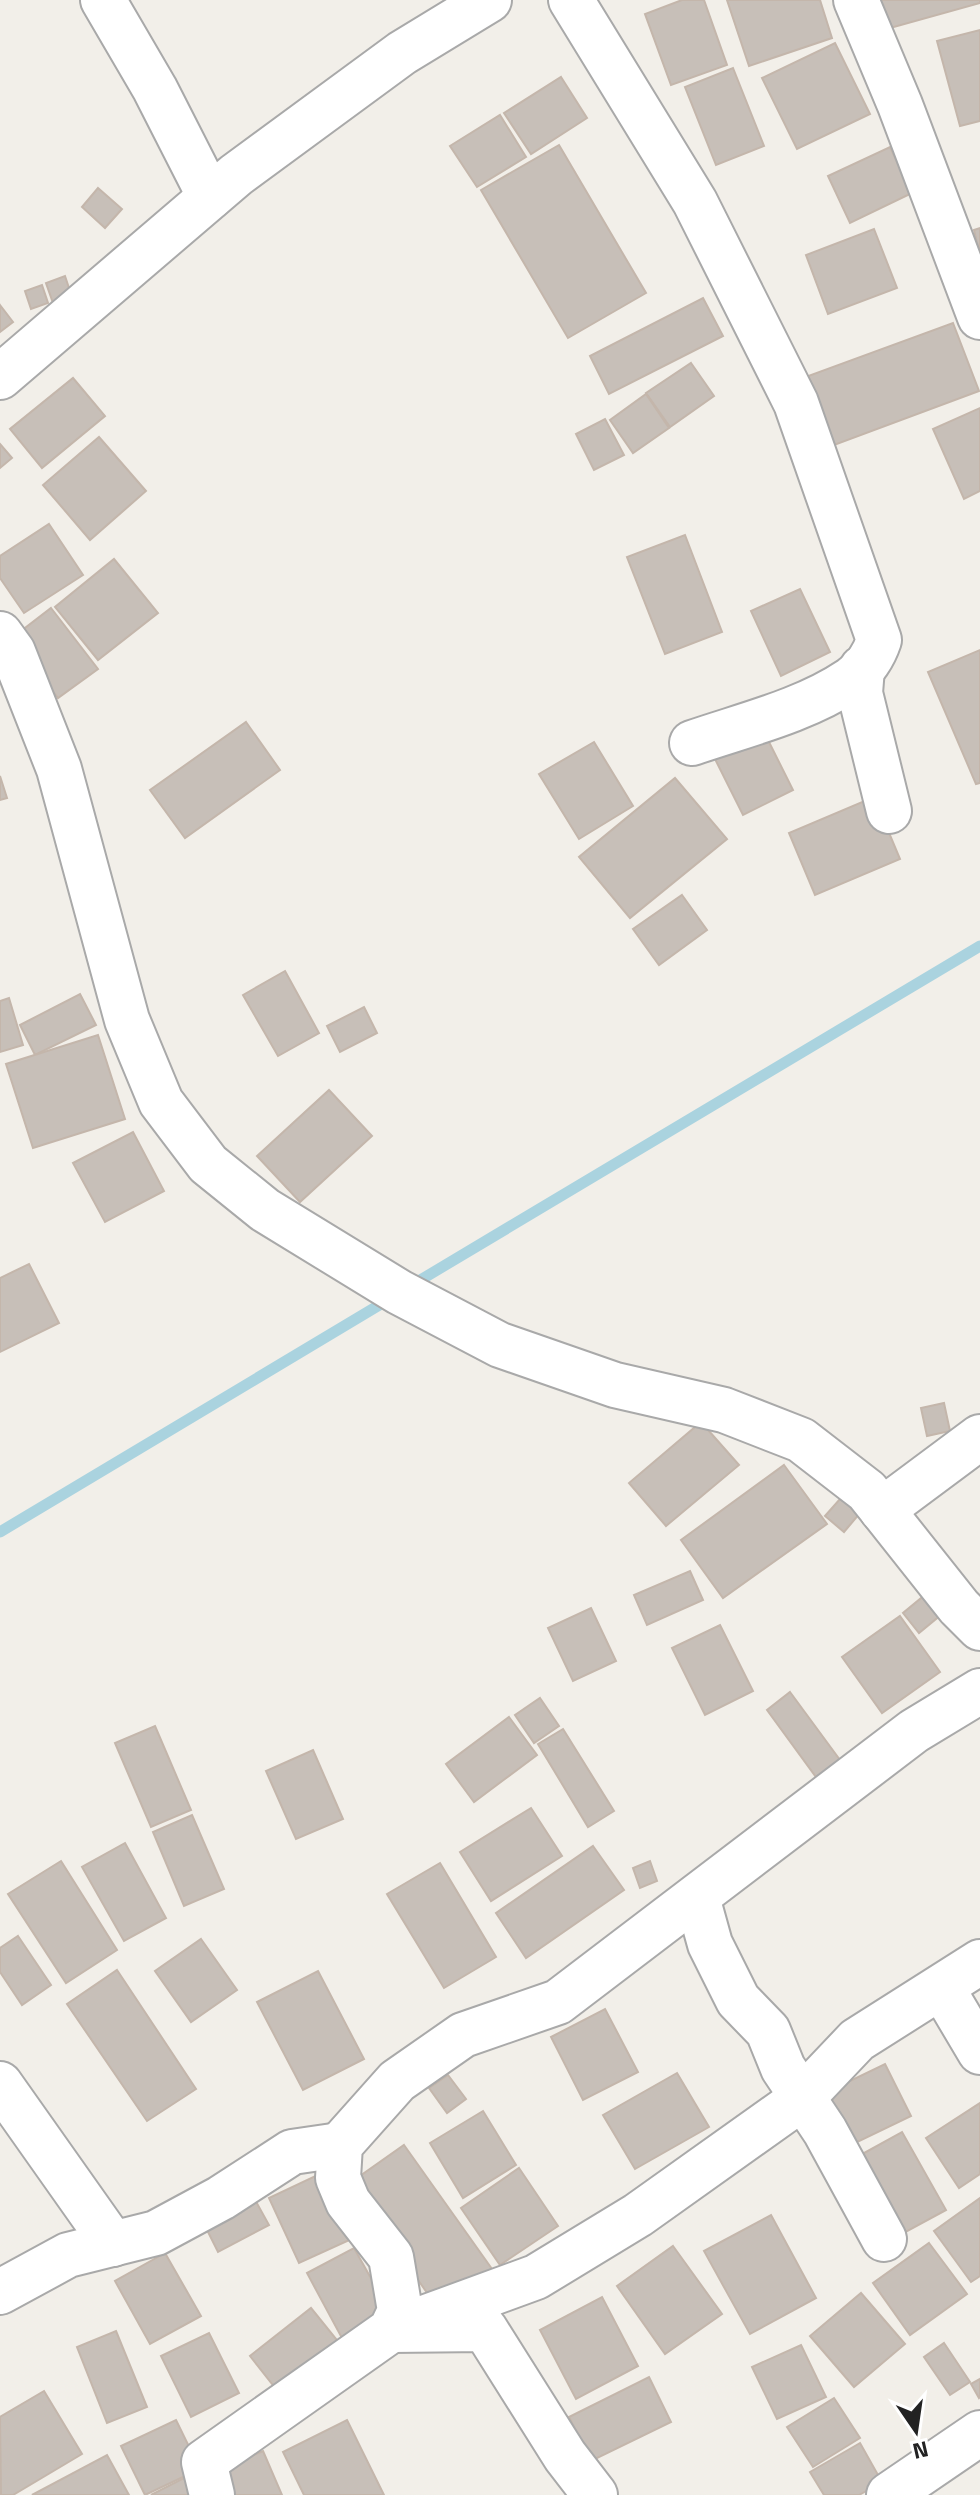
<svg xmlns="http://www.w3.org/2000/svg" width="980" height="2495" font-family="'Titillium Web',sans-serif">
<rect width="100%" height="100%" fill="#f2efe9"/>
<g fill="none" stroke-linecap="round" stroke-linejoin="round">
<!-- stream -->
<g stroke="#aad3df" stroke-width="11">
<polyline points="412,1285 980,946"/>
<polyline points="0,1532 391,1298"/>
</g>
</g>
<!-- building -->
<g fill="#c7bfb8" stroke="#c4b6ab" stroke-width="2">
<polygon points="682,0 704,0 727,65 671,85 645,14"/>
<polygon points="727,0 820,0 832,38 749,66"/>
<polygon points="880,0 980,0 980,3 890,28"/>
<polygon points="980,30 980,121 960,126 937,41"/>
<polygon points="835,43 870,114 797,149 762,78"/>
<polygon points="733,68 764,146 716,165 685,87"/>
<polygon points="561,77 587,118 531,154 504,113"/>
<polygon points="500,115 526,157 477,187 450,146"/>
<polygon points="559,145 646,293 568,338 481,190"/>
<polygon points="890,147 912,193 850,223 828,176"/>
<polygon points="98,188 122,209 105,228 82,207"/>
<polygon points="980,228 980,255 974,230"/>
<polygon points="874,229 897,288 828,314 806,255"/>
<polygon points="65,276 72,297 53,303 46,283"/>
<polygon points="42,285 48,303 31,309 25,291"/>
<polygon points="703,298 723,336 609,394 590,356"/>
<polygon points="0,305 13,322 0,332"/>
<polygon points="953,323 979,391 826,448 800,379"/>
<polygon points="691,363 714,396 670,427 646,393"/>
<polygon points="73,378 105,416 42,468 10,429"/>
<polygon points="646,394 669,428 633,453 610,420"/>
<polygon points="980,408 980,491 964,499 933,429"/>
<polygon points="605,419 624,455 594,470 576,434"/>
<polygon points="99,437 146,491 90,540 43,485"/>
<polygon points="0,444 12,458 0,468"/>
<polygon points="49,524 83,575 24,613 0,578 0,556"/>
<polygon points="685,535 722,632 665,654 627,557"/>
<polygon points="114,559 158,613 98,660 55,607"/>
<polygon points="800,589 830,652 781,676 751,611"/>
<polygon points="51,608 98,669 58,698 12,638"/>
<polygon points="980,650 980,783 976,784 928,672"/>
<polygon points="246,722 280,770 185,838 150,790"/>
<polygon points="760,724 793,790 743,815 710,749"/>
<polygon points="594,742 633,806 579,839 539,774"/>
<polygon points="0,776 7,798 0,800"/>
<polygon points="675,778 727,839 630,918 579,857"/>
<polygon points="874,797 900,859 815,895 789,833"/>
<polygon points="682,895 707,930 659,965 633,929"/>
<polygon points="285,971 319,1033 278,1056 243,995"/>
<polygon points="80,994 96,1025 35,1055 20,1025"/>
<polygon points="9,998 23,1045 0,1052 0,1001"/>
<polygon points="364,1007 377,1033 340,1052 327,1026"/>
<polygon points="98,1035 125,1119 33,1148 6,1064"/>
<polygon points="329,1090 372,1136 300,1202 257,1156"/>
<polygon points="133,1132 164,1191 105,1222 73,1163"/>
<polygon points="29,1264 59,1323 0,1352 0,1278"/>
<polygon points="944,1403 950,1431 927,1436 921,1408"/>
<polygon points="701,1422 739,1465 666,1526 629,1483"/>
<polygon points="784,1465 827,1524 723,1598 681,1540"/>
<polygon points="847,1491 866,1506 844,1532 825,1516"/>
<polygon points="690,1571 703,1600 647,1625 634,1595"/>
<polygon points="926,1594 942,1614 919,1633 903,1613"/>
<polygon points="591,1608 616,1661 573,1681 548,1628"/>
<polygon points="900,1616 940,1672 882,1713 842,1657"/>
<polygon points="720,1625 753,1691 705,1715 672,1648"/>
<polygon points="790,1692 840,1760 816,1777 767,1710"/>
<polygon points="540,1698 559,1726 534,1743 515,1715"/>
<polygon points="509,1717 537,1755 474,1802 446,1764"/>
<polygon points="155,1726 191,1810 151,1827 115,1743"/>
<polygon points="563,1729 614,1811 588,1827 538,1744"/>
<polygon points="313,1750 343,1819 296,1839 266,1771"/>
<polygon points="531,1808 562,1856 491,1901 460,1852"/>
<polygon points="192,1815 224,1889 184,1906 153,1832"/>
<polygon points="125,1843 166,1918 124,1941 82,1867"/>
<polygon points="593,1846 624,1890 526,1958 496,1913"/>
<polygon points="61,1861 117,1950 66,1983 8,1894"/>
<polygon points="650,1861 657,1881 640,1888 633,1868"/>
<polygon points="440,1863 496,1957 444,1988 387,1894"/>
<polygon points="18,1936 51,1985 22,2005 0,1972 0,1948"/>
<polygon points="201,1939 237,1990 191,2022 155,1971"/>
<polygon points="117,1970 196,2089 147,2121 67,2004"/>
<polygon points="318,1971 364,2059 303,2090 257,2002"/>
<polygon points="605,2009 638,2072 583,2100 551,2037"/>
<polygon points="885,2064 911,2116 849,2146 823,2094"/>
<polygon points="677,2073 709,2127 635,2169 603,2115"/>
<polygon points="448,2075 466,2099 447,2113 429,2088"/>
<polygon points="980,2103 980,2174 959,2188 926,2138"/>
<polygon points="483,2111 516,2165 463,2198 430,2143"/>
<polygon points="902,2132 946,2210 889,2241 846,2163"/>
<polygon points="404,2145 492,2269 437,2307 350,2183"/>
<polygon points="519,2168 558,2226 500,2265 461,2208"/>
<polygon points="326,2171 356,2237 299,2263 269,2198"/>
<polygon points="254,2198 269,2225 218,2252 204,2224"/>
<polygon points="980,2198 980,2276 971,2282 934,2231"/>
<polygon points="771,2215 816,2298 750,2334 704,2251"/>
<polygon points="929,2243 967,2294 910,2335 873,2283"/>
<polygon points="673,2246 722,2314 665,2354 617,2286"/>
<polygon points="354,2248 391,2314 343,2340 307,2273"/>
<polygon points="165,2253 201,2316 150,2344 115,2281"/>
<polygon points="861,2293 905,2344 854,2387 810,2336"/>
<polygon points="602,2297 638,2366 576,2399 540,2330"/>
<polygon points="311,2308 341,2345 280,2394 250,2356"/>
<polygon points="116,2331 147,2407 107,2423 77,2347"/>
<polygon points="209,2333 239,2393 191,2417 161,2356"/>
<polygon points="944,2343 970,2382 950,2395 924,2357"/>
<polygon points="801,2345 826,2397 777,2419 752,2367"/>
<polygon points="649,2377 671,2422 591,2461 569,2417"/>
<polygon points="980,2379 980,2397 979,2398 971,2384"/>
<polygon points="44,2391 82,2454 13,2495 1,2495 0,2417"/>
<polygon points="834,2398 860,2438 813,2467 787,2427"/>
<polygon points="176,2420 200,2469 145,2495 121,2446"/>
<polygon points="347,2420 384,2495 304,2495 283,2452"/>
<polygon points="860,2443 882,2482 859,2495 824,2495 810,2472"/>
<polygon points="263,2451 282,2495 218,2495 209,2474"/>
<polygon points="107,2455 129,2495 32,2495"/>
<polygon points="184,2478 193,2495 151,2495"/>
</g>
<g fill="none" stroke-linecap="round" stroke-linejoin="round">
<!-- minor casing -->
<g stroke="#a9a9a9" stroke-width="48">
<g id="minor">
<polyline points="103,0 155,89 210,197"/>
<path d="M571,0L695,202L796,403L879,640C874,655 864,671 850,680C804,711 744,725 692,743"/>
<polyline points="856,0 900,105 980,317"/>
<polyline points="0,377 236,175 402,53 489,0"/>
<polyline points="0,634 13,652 59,769 127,1020 161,1102 208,1164 265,1210 399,1292 500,1345 615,1385 724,1410 801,1440 867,1491 959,1607 980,1628"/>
<polyline points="862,668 860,693 889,811"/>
<polyline points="882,1510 980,1437"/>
<polyline points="697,1897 710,1944 738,2000 768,2031 783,2068 825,2131 884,2239"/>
<polyline points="942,1988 980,2052"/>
<polyline points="0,2084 113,2244"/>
<polyline points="0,2292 68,2255 156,2233 221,2198 292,2152 340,2145"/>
<polyline points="212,2495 204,2462 391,2330 400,2311 391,2257 348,2202 338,2178 340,2145 397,2081 463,2035 558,2002 914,1731 980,1691"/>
<polyline points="595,2495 565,2456 485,2329 391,2330 536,2277 638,2215 801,2099 857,2040 980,1962"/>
<polyline points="889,2495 980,2433"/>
</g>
</g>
<!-- minor -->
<use href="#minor" stroke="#fff" stroke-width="44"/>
</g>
<!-- north arrow -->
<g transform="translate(916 2431) rotate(167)" stroke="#ffffff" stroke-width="6" paint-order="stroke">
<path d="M0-6L14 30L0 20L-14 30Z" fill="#222222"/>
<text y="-12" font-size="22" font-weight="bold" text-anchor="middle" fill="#222222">N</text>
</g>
</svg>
